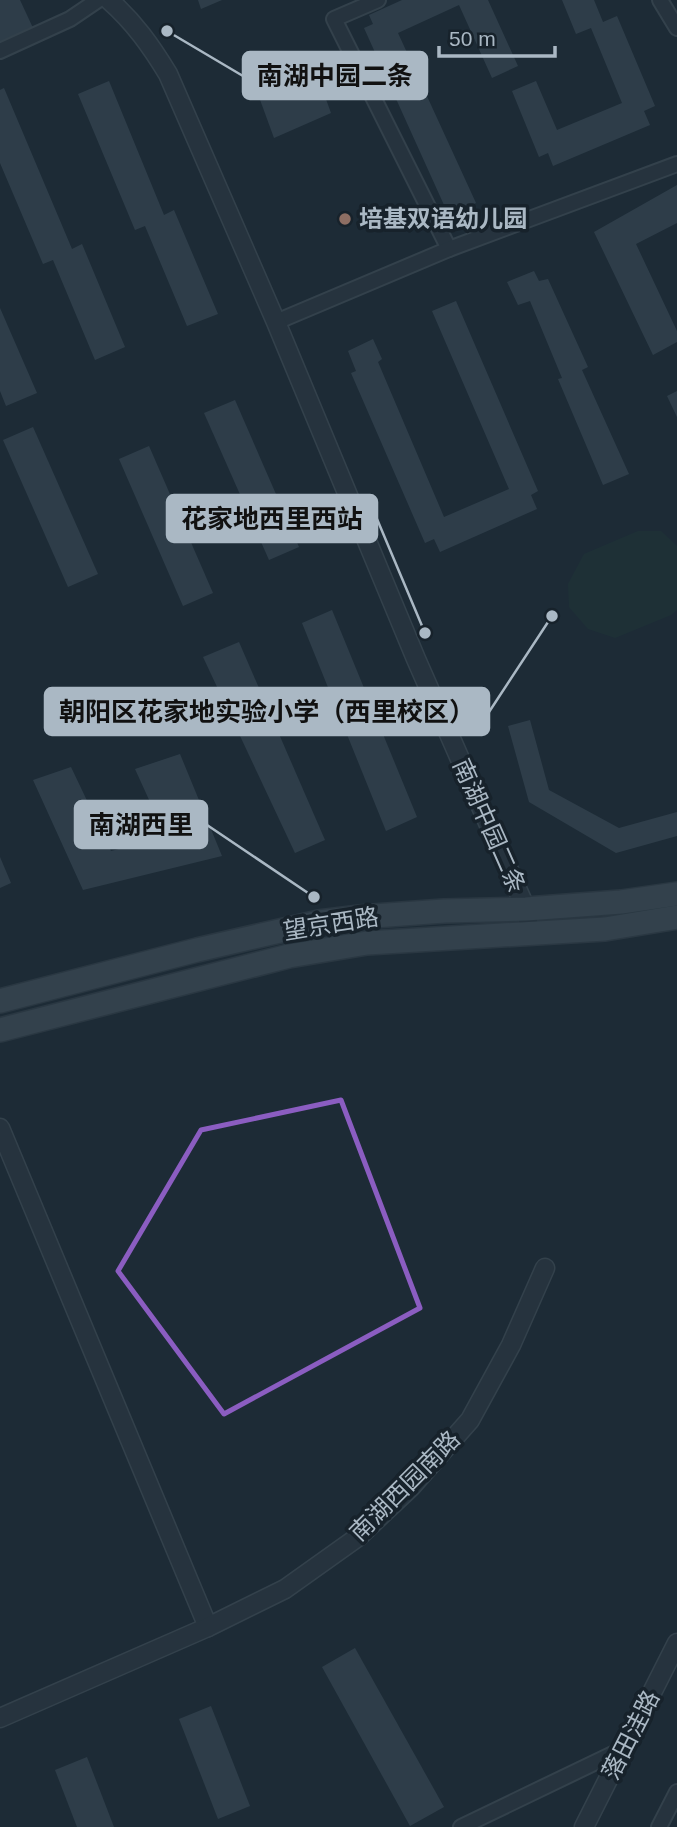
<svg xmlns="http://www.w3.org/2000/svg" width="677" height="1827" font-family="Arial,'Noto Sans SC',sans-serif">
<rect width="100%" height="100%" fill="#1d2b36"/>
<!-- green -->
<polygon fill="#1f3737" points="638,531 661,531 677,546 677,610 671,615 615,638 588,629 569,607 568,584 584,554"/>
<!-- building -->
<g fill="#435360">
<polygon points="0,0 20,0 33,28 0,43"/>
<polygon points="198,0 222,0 201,9"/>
<polygon points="402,0 488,0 518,66 492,78 459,5 398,33 476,203 449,216 364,28 373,24 369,15"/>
<polygon points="562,0 594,0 603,22 617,16 655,106 644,111 650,125 553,166 548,153 539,157 512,91 536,81 557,130 622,103 591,28 576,34"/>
<polygon points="311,58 331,113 274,138 251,75"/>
<polygon points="109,81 164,215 174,210 218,314 187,326 145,226 135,230 78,94"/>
<polygon points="4,88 72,249 82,244 125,347 95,360 53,260 43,264 0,163 0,90"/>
<polygon points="677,185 677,223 636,244 677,331 677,342 653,355 594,232"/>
<polygon points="534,271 539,281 548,279 588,367 582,370 629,474 603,485 558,379 562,378 530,301 518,305 507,282"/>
<polygon points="456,301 538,491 531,495 537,509 440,552 434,539 425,543 351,373 356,371 348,351 373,339 382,359 378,362 444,517 509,489 432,311"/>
<polygon points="0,308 37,393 6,406 0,391"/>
<polygon points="677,391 677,417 667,396"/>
<polygon points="235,400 299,547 269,560 204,413"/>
<polygon points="33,427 98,574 68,587 3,440"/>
<polygon points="149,446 213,593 183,606 119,459"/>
<polygon points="332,610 417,817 386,831 302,623"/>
<polygon points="239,642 325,840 295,853 203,657"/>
<polygon points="530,720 549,790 619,828 677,812 677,836 616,853 529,802 508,726"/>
<polygon points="180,754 222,856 83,890 33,780 71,767 111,851 166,837 135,769"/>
<polygon points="0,857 11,883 0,888"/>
<polygon points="355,1648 444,1807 410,1826 322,1667"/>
<polygon points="211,1706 250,1806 218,1819 179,1719"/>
<polygon points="87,1757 114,1827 77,1827 55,1770"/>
</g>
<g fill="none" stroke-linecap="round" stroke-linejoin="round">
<!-- minor casing -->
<g stroke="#4e5b65" stroke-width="18">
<g id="minor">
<polyline points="378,0 334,19 449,249"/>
<polyline points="660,0 677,28"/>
<polyline points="0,51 70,19 98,0"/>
<polyline points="276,322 449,249 677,164"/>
<polyline points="461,1827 623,1749"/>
<polyline points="659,1827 677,1792"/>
</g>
</g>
<!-- tertiary casing -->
<g stroke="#4e5b65" stroke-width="21">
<g id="tertiary">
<path d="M109,0C134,22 151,46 168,74L276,322L416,659L526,909L528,920"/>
<polyline points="0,1128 208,1627"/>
<polyline points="0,1718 208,1627 285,1589 358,1537 411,1487 470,1420 511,1345 545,1268"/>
<polyline points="584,1827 677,1643"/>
</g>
</g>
<!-- primary casing -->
<g stroke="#3a4650" stroke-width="26">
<g id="primary">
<polyline points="0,1001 197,950 319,922 360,917 444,911 526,909 621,902 677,894"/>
<polyline points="0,1030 289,956 367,943 605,929 677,917"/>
</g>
</g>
<!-- minor -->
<use href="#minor" stroke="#313d47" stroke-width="14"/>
<!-- tertiary -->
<use href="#tertiary" stroke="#313d47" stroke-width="18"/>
<!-- primary -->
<use href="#primary" stroke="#4e5c67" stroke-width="23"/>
</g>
<!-- marked area -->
<path d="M0 0H677V1827H0ZM341,1100L420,1308L224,1414L118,1271L201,1130Z" fill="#1d2b36" fill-opacity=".55" fill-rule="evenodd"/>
<path fill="none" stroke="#8b5dc1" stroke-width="5" stroke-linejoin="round" d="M341,1100L420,1308L224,1414L118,1271L201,1130Z"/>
<!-- markers -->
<circle fill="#8d6e63" stroke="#17222b" stroke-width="2.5" cx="345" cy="219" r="7"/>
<g text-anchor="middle" stroke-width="7" stroke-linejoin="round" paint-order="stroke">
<!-- poi labels -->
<g font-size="24" font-weight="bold" fill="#aab8c4" stroke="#17222b" text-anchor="start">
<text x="359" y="227">培基双语幼儿园</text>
</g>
<!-- street labels -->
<g font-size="24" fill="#aab8c4" stroke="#17222b">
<text transform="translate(489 826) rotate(66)" y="8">南湖中园二条</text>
<text transform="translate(331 924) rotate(-9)" y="8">望京西路</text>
<text transform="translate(405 1486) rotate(-45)" y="8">南湖西园南路</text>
<text transform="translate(631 1735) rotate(-63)" y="8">落田洼路</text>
</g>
</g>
<!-- callouts -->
<path fill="none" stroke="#aab8c4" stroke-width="2.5" d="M167 31L243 76M425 633L377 519M552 616L489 712M314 897L207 825"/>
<g fill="#aab8c4" stroke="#17222b" stroke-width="2.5">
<circle cx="167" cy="31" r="7"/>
<circle cx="425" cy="633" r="7"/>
<circle cx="552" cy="616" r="7"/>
<circle cx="314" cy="897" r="7"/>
</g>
<g fill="#aab8c4" stroke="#aab8c4" stroke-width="2.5">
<rect x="243" y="52" width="184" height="47" rx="7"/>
<rect x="167" y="495" width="210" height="47" rx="7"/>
<rect x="45" y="688" width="444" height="47" rx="7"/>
<rect x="75" y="801" width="132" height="47" rx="7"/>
</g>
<g font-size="26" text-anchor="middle" font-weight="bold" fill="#111">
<text x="335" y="85">南湖中园二条</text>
<text x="272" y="528">花家地西里西站</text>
<text x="267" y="721">朝阳区花家地实验小学（西里校区）</text>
<text x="141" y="834">南湖西里</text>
</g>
<!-- scale -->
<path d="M439 46v10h116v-10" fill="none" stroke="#aab8c4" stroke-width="3.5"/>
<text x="449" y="46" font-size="21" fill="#aab8c4" stroke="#17222b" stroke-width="5" paint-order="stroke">50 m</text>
</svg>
